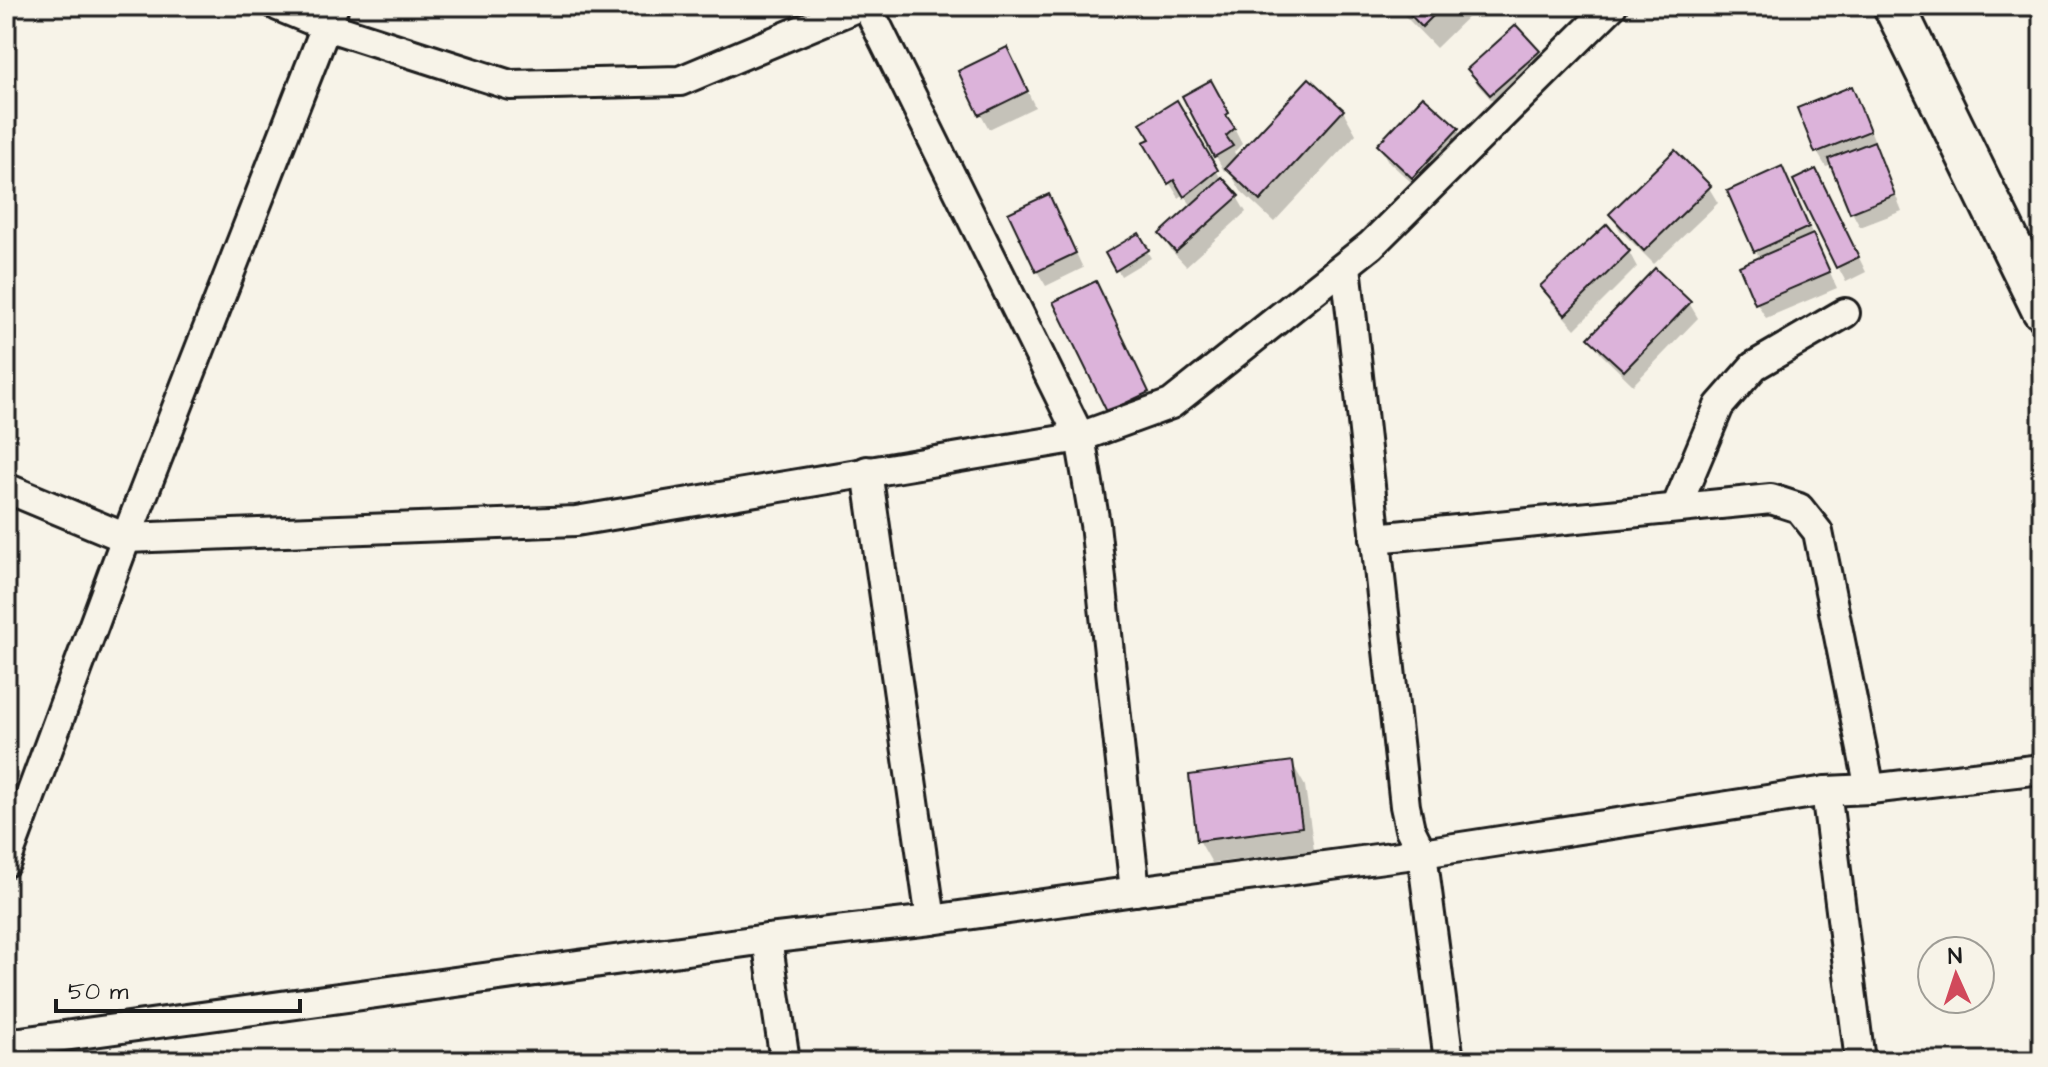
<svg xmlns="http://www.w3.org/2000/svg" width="2048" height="1067" font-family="'Architects Daughter',sans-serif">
<rect width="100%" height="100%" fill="#f7f3e8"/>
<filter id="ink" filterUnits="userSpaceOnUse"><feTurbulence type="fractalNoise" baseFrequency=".0125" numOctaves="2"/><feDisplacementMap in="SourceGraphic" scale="16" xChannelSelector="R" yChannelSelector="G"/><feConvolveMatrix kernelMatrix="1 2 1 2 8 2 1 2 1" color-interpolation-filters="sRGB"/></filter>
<g filter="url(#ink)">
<!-- shadow -->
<g fill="#0003">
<polygon points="1399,6 1479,6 1436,48 1405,16"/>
<polygon points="1538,52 1547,67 1500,109 1478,85 1469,70"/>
<polygon points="1015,65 1035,107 989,129 981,114"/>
<polygon points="1309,81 1343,111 1356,134 1274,222 1241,191 1228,169 1224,171 1184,97 1210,82 1242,144 1234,152 1238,158"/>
<polygon points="1851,89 1860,104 1877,147 1875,148 1881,159 1902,211 1860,227 1852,212 1833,165 1826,167 1817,152 1800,109"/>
<polygon points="1176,103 1223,182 1237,197 1246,212 1186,266 1170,249 1162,234 1192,207 1184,194 1179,198 1154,158 1152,140"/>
<polygon points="1457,129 1466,144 1422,192 1388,161 1379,146"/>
<polygon points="1790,184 1837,288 1766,318 1757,303 1760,259 1756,251"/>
<polygon points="1824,187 1866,272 1846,282 1838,267"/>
<polygon points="1709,188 1718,203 1654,264 1620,230 1611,215"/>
<polygon points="1057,212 1083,268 1046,286 1037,271"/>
<polygon points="1138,236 1151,258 1121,276 1108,254"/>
<polygon points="1629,252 1637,267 1575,329 1551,302 1543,287"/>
<polygon points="1095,284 1108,307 1160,415 1122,434 1109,411"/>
<polygon points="1689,303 1698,318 1633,385 1600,353 1591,338"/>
<polygon points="1292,763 1305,786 1314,850 1212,863 1199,840"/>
</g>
<!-- building -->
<g fill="#dcb3da" stroke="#1c1c1c" stroke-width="2">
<polygon points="1402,6 1443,6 1422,27"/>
<polygon points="1516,25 1540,51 1490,95 1467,69"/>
<polygon points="1007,47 1028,91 979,115 958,71"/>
<polygon points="1309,78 1344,110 1260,201 1225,168"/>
<polygon points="1211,80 1229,113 1226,115 1235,128 1226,136 1233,146 1214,157 1182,96"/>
<polygon points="1852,86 1870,131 1815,153 1797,108"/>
<polygon points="1423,96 1459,128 1412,178 1377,145"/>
<polygon points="1177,100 1218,170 1184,197 1174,180 1168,184 1143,142 1150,139 1140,123"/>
<polygon points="1874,141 1895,195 1850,213 1828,159"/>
<polygon points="1675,150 1711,186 1644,251 1609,214"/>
<polygon points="1782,166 1809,227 1754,252 1727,191"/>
<polygon points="1816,169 1859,257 1836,268 1793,180"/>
<polygon points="1222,177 1239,196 1176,252 1159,234"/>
<polygon points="1049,194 1076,253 1036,272 1008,213"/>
<polygon points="1607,224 1630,251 1565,315 1540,286"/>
<polygon points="1139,233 1149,250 1115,271 1105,253"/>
<polygon points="1813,234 1830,272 1755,304 1739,266"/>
<polygon points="1655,268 1691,302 1624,371 1588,338"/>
<polygon points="1096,281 1149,392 1107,412 1053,302"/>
<polygon points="1293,761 1302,827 1197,841 1189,775"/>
</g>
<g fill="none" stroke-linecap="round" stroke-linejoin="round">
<!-- minor casing -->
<g stroke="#1c1c1c" stroke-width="34">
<g id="minor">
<polyline points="278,6 326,26 510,85 680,81 859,6"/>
<polyline points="867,6 1080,437 1095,524 1135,891"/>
<polyline points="1346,266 1405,806 1410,829 1422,853 1449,1061"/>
<polyline points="867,471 931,920"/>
<polyline points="6,488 126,538 576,521 1080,437 1171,404 1371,245 1612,6"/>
<polyline points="1676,508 1719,406 1754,366 1845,313"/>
<polyline points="1375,538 1771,499 1799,508 1818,532 1870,789"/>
<polyline points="1826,791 1860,1061"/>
<polyline points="6,862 126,538 334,6"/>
<polyline points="767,939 785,1061"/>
<polyline points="6,1044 767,939 931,920 1135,891 1422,853 1826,791 1870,789 2042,769"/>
</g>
</g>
<!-- secondary casing -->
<g stroke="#1c1c1c" stroke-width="46">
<polyline id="secondary" points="1894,6 2042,309"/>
</g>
<!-- minor -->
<use href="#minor" stroke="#f7f3e8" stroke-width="28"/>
<!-- secondary -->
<use href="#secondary" stroke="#f7f3e8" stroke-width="40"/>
</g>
</g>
<!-- margin -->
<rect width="2048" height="1067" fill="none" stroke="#f7f3e8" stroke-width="32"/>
<rect x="16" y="16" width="2016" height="1035" fill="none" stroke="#1c1c1c" stroke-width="3" filter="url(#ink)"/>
<!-- north arrow -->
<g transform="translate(1956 975) rotate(357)"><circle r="38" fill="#f7f3e8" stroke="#9f9d96" stroke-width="2"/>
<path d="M0-6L14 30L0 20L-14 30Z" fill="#d1495b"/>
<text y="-12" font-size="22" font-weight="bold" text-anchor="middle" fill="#1c1c1c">N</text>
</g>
<!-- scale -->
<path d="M56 999v12h244v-12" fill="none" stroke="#1c1c1c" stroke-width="4"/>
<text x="68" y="999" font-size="24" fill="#1c1c1c" stroke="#f7f3e8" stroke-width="6" paint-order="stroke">50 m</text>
</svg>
